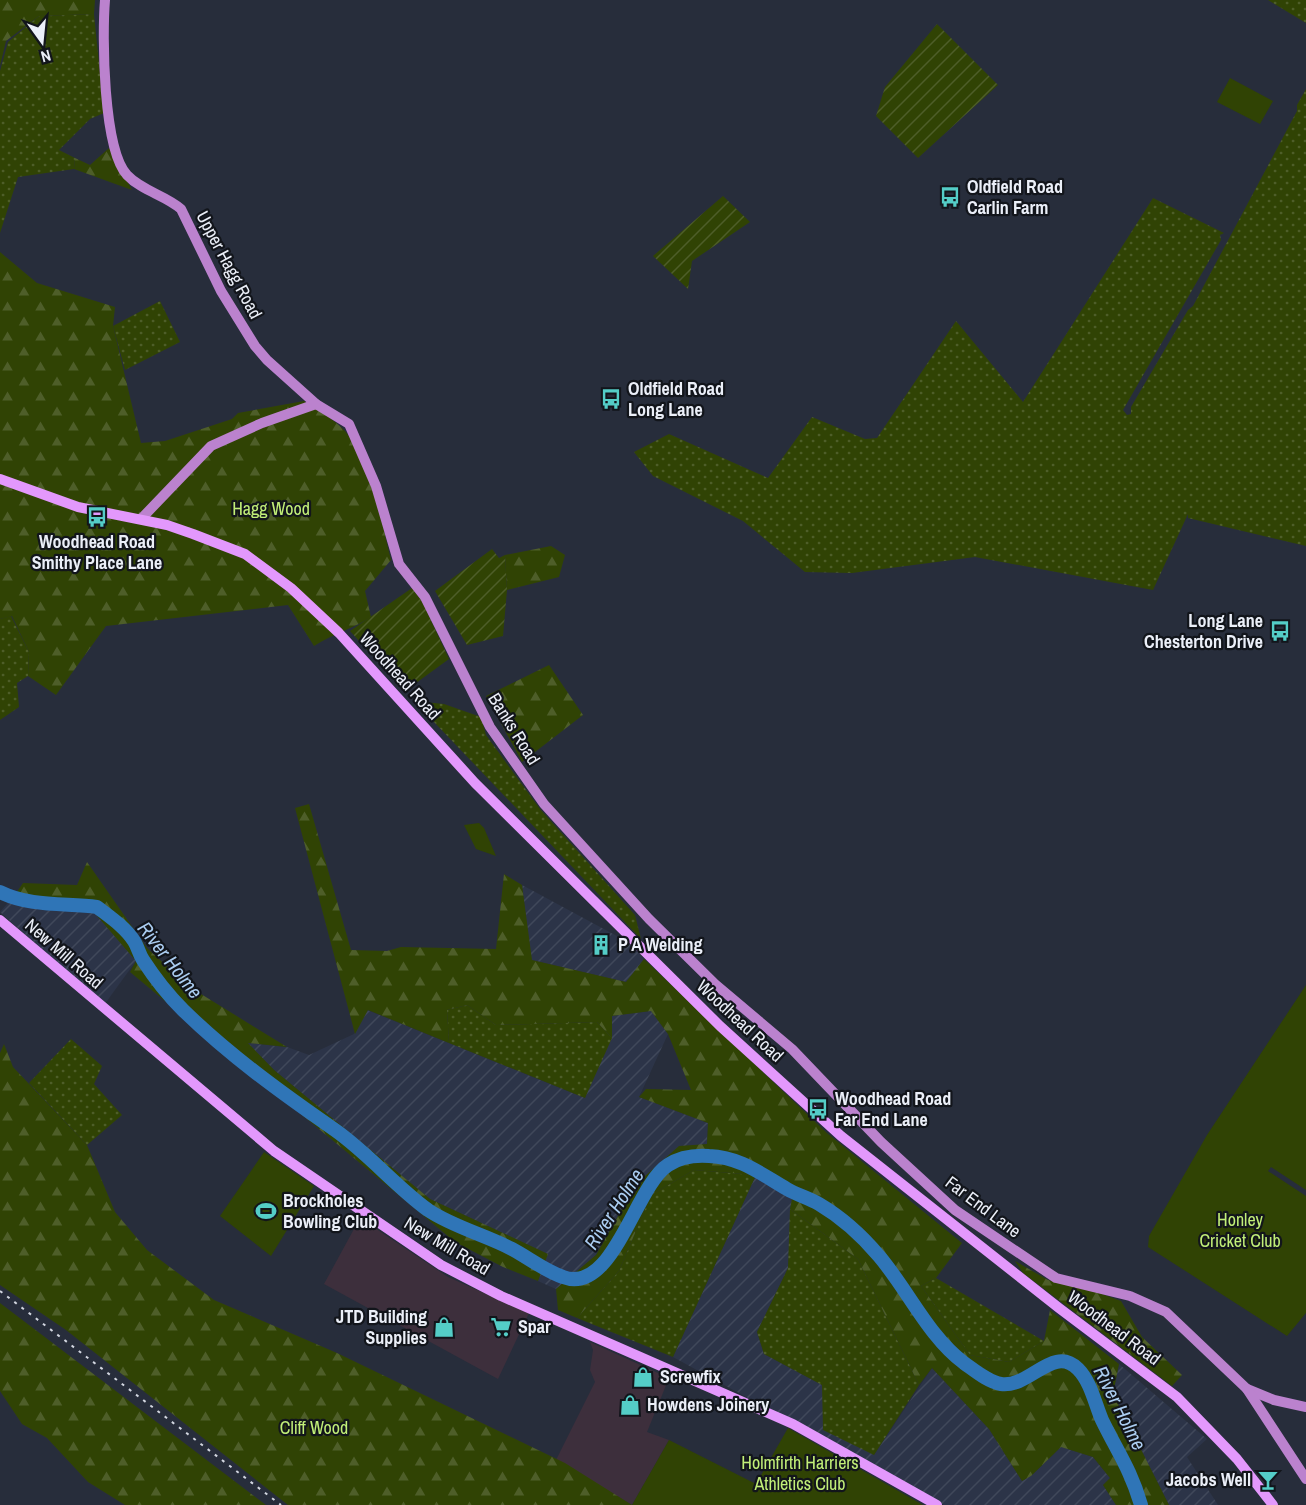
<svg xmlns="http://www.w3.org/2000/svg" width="1306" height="1505" font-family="'Archivo Narrow',sans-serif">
<defs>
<pattern id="industrial-furrows" width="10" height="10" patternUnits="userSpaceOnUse" patternTransform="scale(1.5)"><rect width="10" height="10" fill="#2c3448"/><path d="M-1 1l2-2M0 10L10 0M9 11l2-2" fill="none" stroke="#40485a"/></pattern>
<pattern id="grass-dots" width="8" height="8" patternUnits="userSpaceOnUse" patternTransform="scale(1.5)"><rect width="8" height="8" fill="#304304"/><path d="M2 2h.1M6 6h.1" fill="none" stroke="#4e5e29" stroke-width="1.8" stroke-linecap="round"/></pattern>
<pattern id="forest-firs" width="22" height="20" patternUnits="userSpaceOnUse" patternTransform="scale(1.5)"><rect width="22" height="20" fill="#304304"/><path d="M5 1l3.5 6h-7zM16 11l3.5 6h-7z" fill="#4e5e29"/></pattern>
<pattern id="garden-furrows" width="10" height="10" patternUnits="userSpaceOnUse" patternTransform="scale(1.5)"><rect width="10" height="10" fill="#304304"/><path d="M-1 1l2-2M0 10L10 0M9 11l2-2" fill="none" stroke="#4e5e29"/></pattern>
</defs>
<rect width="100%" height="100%" fill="#272d3b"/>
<!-- commercial -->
<g fill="#3d2f3c">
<polygon points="360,1218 448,1277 529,1313 498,1379 324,1284"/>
<polygon points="590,1342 669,1378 647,1432 669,1440 632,1505 556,1460 595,1382 590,1370 593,1350"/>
</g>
<!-- industrial -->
<g fill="url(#industrial-furrows)">
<polygon points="522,885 628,942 644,959 631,977 626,982 531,960"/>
<polygon points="14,896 93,910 136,961 104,1005 0,912"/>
<polygon points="367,1010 585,1098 611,1016 651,1011 668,1034 639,1097 708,1123 707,1145 636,1184 596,1255 556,1289 538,1281 547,1254 430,1199 274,1070 247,1043 287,1047 309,1055 354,1034"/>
<polygon points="756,1175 792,1199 788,1268 757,1332 764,1354 822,1385 874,1455 932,1368 989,1429 1022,1481 1031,1476 1061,1447 1093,1457 1110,1478 1103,1485 1116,1505 944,1505 673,1357"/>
<polygon points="1119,1364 1207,1439 1187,1457 1218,1505 1169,1505 1113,1394"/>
</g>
<!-- grass -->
<g fill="url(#grass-dots)">
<polygon points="1268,0 1306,0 1306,23"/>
<polygon points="94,14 104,113 90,119 59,150 75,158 74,169 18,177 0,233 0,71 8,42 39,16"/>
<polygon points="1306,89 1306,546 1188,518 1188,514 1153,590 975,557 852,573 805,572 743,521 653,476 634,452 669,434 768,478 812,417 865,439 877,438 956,321 1023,402 1153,198 1224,233 1220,235 1221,240 1123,410 1127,415 1131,414 1131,407 1188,310 1193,306 1297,111 1297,105"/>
<polygon points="160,301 180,342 125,370 113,326"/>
<polygon points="11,616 29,652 28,676 17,683 19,707 0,720 0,619"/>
<polygon points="414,701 444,704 481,717 486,735 540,809 635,915 641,939"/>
<polygon points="467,1005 496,1025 597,1022 612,1038 585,1098 449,1043 447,1010"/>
<polygon points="71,1039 102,1066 94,1084 122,1115 87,1145 29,1083"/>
<polygon points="694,1170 756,1175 673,1357 577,1318 619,1271 651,1195"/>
<polygon points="790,1209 858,1259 919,1385 874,1455 823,1430 822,1385 764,1354 757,1332 788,1268"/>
<polygon points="936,1278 1044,1341 1009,1362 970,1355 921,1286"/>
</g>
<!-- forest -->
<g fill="url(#forest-firs)">
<polygon points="0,0 95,0 94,14 39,16 6,41 0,66"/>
<polygon points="109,148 132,190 74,169 75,158 90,165"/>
<path d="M0,252L37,283L115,307L113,326L141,443L165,441L232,419L238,413L304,401C317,410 334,419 345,431C374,465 380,518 391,560L365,591L371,617C352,629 333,634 314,646L288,605L106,626L56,695L28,676L29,652L12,616L0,619Z"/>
<polygon points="551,546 565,555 559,577 507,590 505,555"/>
<polygon points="549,665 583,715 522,762 486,696"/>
<polygon points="309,804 351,950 387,951 401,947 496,949 504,874 522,885 532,960 626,982 644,959 827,1133 962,1243 936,1278 921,1286 970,1355 1009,1362 1044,1341 1050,1310 1119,1364 1113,1394 1169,1505 1116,1505 1103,1485 1110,1478 1093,1457 1061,1447 1031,1476 1022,1481 989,1429 932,1368 919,1385 858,1259 790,1209 792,1199 756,1175 694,1170 651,1195 619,1271 577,1318 558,1310 556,1289 596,1255 636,1184 679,1146 707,1144 708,1123 639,1097 646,1089 691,1090 668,1034 651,1011 612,1016 612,1038 597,1022 496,1025 467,1005 447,1010 449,1043 368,1010 355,1034 295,808"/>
<polygon points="87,862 147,948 188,986 287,1047 248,1043 274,1070 430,1199 548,1254 538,1281 503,1267 455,1242 130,972 136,961 92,910 14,896 23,883 77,885"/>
<polygon points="4,1044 13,1067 87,1145 115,1212 147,1250 214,1300 337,1353 565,1463 632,1505 288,1505 66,1330 0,1285 0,1053"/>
<polygon points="1015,1261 1048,1280 1094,1291 1121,1301 1142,1337 1182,1375 1172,1386 1023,1273"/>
<polygon points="0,1303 266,1505 125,1505 88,1482 47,1438 22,1424 0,1391"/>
</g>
<!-- park -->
<g fill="#304304">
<polygon points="1230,78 1273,101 1260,124 1217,102"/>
<polygon points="479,823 484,828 496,856 476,849 464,825"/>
<polygon points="1306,985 1306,1190 1271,1167 1268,1171 1306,1196 1306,1313 1287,1336 1148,1247 1149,1236 1207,1135"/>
<polygon points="264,1152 314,1186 271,1256 220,1216"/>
<polygon points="788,1428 923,1505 632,1505 669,1440 756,1484"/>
</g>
<!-- garden -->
<g fill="url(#garden-furrows)">
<polygon points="937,24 998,85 918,158 876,116 885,87"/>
<polygon points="723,196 750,222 692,261 688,289 653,256"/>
<polygon points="492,549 499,558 505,555 507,590 503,636 467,645 435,591"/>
<polygon points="412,588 422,601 449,659 405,691 350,631"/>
</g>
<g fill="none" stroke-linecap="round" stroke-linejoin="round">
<!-- river -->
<path stroke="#2f75b7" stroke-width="14" d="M0,892C30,907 65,903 97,907C110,917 125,927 134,941C138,947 139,954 143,960C154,977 169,996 183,1010C229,1055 283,1094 335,1130C369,1154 395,1186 428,1210C453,1227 486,1235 512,1249C529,1258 545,1271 563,1277C613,1296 635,1186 668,1165C680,1157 695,1155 709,1156C740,1157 761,1174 787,1189C797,1195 809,1198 819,1204C841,1217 863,1237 879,1256C908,1290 928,1336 964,1363C974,1370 988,1382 1001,1384C1030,1388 1053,1344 1078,1369C1091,1382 1095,1404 1102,1420C1117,1451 1131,1470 1141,1505"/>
<!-- secondary -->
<g stroke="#bb82ce" stroke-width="10">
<path d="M105,0C102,36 103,149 127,175C142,191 165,195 181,209L221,291L255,346L267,360L316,404L349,424L376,486L399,564L425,597L490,727L544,804L649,919L715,984L792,1049L881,1142L955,1210L1056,1278L1130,1296L1166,1312L1247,1389L1274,1400L1306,1407"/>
<polyline points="141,519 211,446 262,423 316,404"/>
<polyline points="1247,1389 1306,1479"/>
</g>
<!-- primary -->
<g stroke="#e398fc" stroke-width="10">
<polyline points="0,479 78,507 167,525 193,534 245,554 291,588 339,633 475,783 720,1026 841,1136 1059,1308 1177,1397 1237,1459 1273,1505"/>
<polyline points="0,920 274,1151 441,1265 501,1296 793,1424 937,1505"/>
</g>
<!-- rail -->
<polyline stroke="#d2d6e0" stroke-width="2" stroke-dasharray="3 6" stroke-linecap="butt" points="0,1291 281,1505"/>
</g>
<!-- icons -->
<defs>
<g id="bus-bare" transform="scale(1.62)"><path d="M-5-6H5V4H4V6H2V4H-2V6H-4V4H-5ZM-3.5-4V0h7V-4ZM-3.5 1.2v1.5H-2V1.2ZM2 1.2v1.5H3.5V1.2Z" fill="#54cdc7" stroke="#12151b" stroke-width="2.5" paint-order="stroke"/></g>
<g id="building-bare" transform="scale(1.62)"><path d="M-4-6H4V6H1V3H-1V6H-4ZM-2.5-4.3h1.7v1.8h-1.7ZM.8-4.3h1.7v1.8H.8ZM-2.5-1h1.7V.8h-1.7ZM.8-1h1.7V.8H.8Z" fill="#54cdc7" stroke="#12151b" stroke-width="2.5" paint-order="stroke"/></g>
<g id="stadium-bare" transform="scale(1.62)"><path d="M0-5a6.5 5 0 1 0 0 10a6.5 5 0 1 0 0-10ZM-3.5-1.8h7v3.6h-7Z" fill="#54cdc7" stroke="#12151b" stroke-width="2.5" paint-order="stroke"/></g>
<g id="shop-bare" transform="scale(1.62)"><path d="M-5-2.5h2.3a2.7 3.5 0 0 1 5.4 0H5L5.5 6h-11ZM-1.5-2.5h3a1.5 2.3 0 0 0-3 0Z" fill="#54cdc7" stroke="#12151b" stroke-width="2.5" paint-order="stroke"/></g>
<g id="supermarket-bare" transform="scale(1.62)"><path d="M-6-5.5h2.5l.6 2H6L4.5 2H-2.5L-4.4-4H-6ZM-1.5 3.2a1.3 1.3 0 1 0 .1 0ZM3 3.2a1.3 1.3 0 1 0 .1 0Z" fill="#54cdc7" stroke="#12151b" stroke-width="2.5" paint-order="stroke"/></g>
<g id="bar-bare" transform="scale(1.62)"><path d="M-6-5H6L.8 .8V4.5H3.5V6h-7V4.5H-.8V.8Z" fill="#54cdc7" stroke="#12151b" stroke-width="2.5" paint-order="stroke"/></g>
</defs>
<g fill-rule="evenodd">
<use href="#bus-bare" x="950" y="197"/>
<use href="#bus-bare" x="611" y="399"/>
<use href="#bus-bare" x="97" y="517"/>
<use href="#bus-bare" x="1280" y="631"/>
<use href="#building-bare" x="601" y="945"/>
<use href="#bus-bare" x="818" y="1109"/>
<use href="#stadium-bare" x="266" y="1211"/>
<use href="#shop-bare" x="444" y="1327"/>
<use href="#supermarket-bare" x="501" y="1327"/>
<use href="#shop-bare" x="643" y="1377"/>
<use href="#shop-bare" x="630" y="1405"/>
<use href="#bar-bare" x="1268" y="1480"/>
</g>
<g text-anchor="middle" stroke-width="4.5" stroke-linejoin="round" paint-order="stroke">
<!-- poi labels -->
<g font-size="18" font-weight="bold" fill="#ebeff8" stroke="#12151b" text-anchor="start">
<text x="967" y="193">Oldfield Road<tspan x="967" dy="21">Carlin Farm</tspan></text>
<text x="628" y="395">Oldfield Road<tspan x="628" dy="21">Long Lane</tspan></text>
<text x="97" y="548" text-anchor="middle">Woodhead Road<tspan x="97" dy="21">Smithy Place Lane</tspan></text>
<text x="1263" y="627" text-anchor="end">Long Lane<tspan x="1263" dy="21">Chesterton Drive</tspan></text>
<text x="618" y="951">P A Welding</text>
<text x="835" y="1105">Woodhead Road<tspan x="835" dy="21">Far End Lane</tspan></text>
<text x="283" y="1207">Brockholes<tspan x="283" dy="21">Bowling Club</tspan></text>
<text x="427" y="1323" text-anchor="end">JTD Building<tspan x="427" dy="21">Supplies</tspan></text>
<text x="518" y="1333">Spar</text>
<text x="660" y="1383">Screwfix</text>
<text x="647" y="1411">Howdens Joinery</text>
<text x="1251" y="1486" text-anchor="end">Jacobs Well</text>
</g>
<!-- street labels -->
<g font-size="18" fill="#ebeff8" stroke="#12151b">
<text transform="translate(229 265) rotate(62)" y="6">Upper Hagg Road</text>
<text transform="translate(400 676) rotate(48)" y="6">Woodhead Road</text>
<text transform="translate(514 729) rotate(58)" y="6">Banks Road</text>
<text transform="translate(64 954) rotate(41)" y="6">New Mill Road</text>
<text transform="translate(740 1021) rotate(43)" y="6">Woodhead Road</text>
<text transform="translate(983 1207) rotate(37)" y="6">Far End Lane</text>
<text transform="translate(447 1246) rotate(31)" y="6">New Mill Road</text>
<text transform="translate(1114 1328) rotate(37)" y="6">Woodhead Road</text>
</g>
<!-- park labels -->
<g font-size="18" fill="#c2ef78" stroke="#12151b">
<text x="271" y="515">Hagg Wood</text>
<text x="1240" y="1226">Honley<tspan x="1240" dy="21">Cricket Club</tspan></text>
<text x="314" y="1434">Cliff Wood</text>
<text x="800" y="1469">Holmfirth Harriers<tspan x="800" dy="21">Athletics Club</tspan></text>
</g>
<!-- water labels -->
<g font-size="20" font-style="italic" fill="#abcdf1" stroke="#12151b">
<text transform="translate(170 960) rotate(52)" y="7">River Holme</text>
<text transform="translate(614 1209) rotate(-57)" y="7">River Holme</text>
<text transform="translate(1120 1408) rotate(63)" y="7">River Holme</text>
</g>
</g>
<!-- north arrow -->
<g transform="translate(42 42) rotate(165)" stroke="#12151b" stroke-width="4.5" paint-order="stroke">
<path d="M0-4.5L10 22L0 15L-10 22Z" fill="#ebeff8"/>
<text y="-9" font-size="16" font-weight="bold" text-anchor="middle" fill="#ebeff8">N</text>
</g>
</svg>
